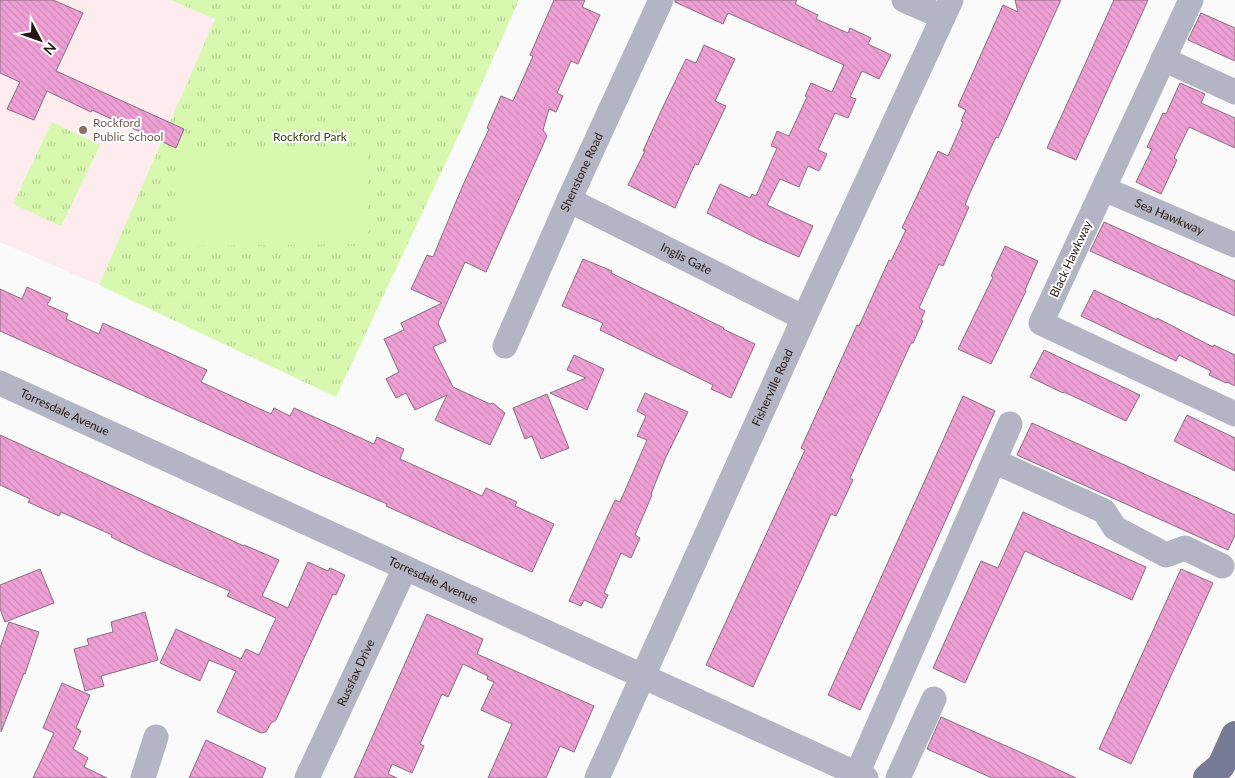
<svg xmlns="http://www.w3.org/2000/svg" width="1235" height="778" font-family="Lato,sans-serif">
<defs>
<pattern id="grass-tufts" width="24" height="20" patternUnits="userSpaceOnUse" patternTransform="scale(1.25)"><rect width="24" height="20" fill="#d7f8ae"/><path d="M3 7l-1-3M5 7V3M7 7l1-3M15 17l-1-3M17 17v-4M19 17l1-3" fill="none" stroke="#b8d495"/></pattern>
<pattern id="building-back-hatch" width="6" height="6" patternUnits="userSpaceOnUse" patternTransform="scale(1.25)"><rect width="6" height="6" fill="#eea0d5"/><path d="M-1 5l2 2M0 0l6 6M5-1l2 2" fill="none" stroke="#cc89b6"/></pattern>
</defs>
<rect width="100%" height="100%" fill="#fafafa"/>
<!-- education -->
<polygon fill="#fceced" points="0,0 171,0 215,19 99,285 0,242"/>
<!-- grass -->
<g fill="url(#grass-tufts)">
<polygon points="171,0 519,0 463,126 336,397 99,285 215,19"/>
<polygon points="52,122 100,145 61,226 13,204"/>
</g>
<!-- pitch -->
<polygon fill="#d7f8ae" points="367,152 367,244 180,246 180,154"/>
<!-- building -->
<g fill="url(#building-back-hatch)" stroke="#8b6e81">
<polygon points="0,0 53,0 83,13 56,71 184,129 176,148 92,110 91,112 47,91 34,120 7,109 20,82 0,73"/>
<polygon points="554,0 585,0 582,7 600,15 578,64 571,61 557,93 563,96 556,112 549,109 543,130 547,136 486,272 465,262 438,323 446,341 433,347 453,387 490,404 493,403 505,413 490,445 435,420 447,395 415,410 406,393 396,398 386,379 399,372 384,339 404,330 401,323 442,303 411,289 427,255 433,257 463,185 489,129 487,128 501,96 513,101 533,56 530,55"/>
<polygon points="675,0 797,0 795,4 818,15 816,19 848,33 850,28 871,38 868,44 891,55 879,79 862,71 850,97 856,99 848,118 835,113 818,150 827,154 819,171 808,166 799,187 780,179 767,205 813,226 799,257 758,239 707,213 720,184 750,198 752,194 756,196 777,148 771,146 777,131 789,136 807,97 805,96 811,83 832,92 844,65 728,13 723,24 675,2"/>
<polygon points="1015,0 1061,0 998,138 996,137 969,195 965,205 969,207 943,266 939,264 919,308 925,311 921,320 923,321 913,343 911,343 850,478 853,480 836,516 831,514 753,687 706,665 805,450 801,448 857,325 859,326 889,260 891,261 906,230 902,228 938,151 948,156 963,122 961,121 966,110 958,106 1003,5 1018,12"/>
<polygon points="1114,0 1148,0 1076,160 1047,148"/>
<polygon points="1201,13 1235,28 1235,61 1188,40"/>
<polygon points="704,45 735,59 715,101 726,106 698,165 695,164 675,208 628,185 645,151 643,151 661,111 686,59 696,63"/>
<polygon points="1180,83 1205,94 1201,103 1235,118 1235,148 1189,127 1174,158 1177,160 1161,194 1136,182 1152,149 1147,147 1163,113 1166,114"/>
<polygon points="1104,222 1235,281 1235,316 1090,251"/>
<polygon points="1005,246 1038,261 1025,290 1026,291 991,364 958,349 993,277 991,276"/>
<polygon points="583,259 612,271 611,273 724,328 723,329 755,344 731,398 711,389 713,385 600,330 603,323 562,306"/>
<polygon points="27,287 51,298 47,305 68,314 66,319 99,334 103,323 207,370 201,382 271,414 274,408 290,416 294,408 374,444 377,437 404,449 400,459 482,496 486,488 517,502 515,506 554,524 532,572 386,506 387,504 311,471 0,331 0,289 22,299"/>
<polygon points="1094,290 1157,320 1157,318 1213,347 1214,345 1235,355 1235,386 1227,382 1226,383 1209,375 1211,371 1179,355 1176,361 1081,316"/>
<polygon points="1044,350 1140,395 1126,421 1064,392 1063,393 1030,377"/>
<polygon points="574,355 604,369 587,410 550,393 586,378 567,370"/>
<polygon points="645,393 688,412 665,459 651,494 652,495 635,535 640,538 631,558 621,553 604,593 608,595 602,608 584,600 581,606 569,601 615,500 620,502 647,440 637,436 646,416 637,411"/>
<polygon points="547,394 569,448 541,459 532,436 525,439 513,408"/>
<polygon points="963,396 995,411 860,710 828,695"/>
<polygon points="1187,415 1235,438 1235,471 1174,441"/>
<polygon points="1032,423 1235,515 1235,535 1228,550 1017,455"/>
<polygon points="0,435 244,546 244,545 279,560 262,596 288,608 308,562 328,571 330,568 345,575 336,595 333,594 276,720 271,723 266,732 261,733 217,712 236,671 209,660 200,681 160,663 176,629 241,659 246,649 259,655 276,618 227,596 230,591 148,555 111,537 112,535 61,512 59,516 28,502 30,499 0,485"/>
<polygon points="1023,512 1146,567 1132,600 1025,551 965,683 933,668 981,561 998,568"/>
<polygon points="40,569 54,603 5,622 0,609 0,585"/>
<polygon points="1181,569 1213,583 1131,764 1099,749"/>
<polygon points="145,612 158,660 101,676 104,686 85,691 74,649 89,645 87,639 113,632 111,622"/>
<polygon points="427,614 483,639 477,654 594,706 574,752 560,746 546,778 488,778 512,724 481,710 494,682 487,679 488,676 463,664 448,697 442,694 420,744 424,746 412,773 392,764 388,774 397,778 354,778"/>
<polygon points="9,622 39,632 25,674 24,673 1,732 0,648"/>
<polygon points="62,683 90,695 76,728 81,731 73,749 88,758 84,767 107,778 33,778 54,733 43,728"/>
<polygon points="941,717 1040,761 1076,778 992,778 927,749"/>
<polygon points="206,740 266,768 262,778 189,778"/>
</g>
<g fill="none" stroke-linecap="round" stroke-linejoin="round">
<!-- minor -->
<g stroke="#b3b5c4" stroke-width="25">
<polyline points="904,0 943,17"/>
<polyline points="1191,0 1041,323 1235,414"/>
<polyline points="1163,59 1235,92"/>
<path id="s1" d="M1104,189L1235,245"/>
<path id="s2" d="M569,200L804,318"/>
<path id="s3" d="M505,346L569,200L661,0"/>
<path id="s4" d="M0,383L866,778"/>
<polyline points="994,461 1104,511 1115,528 1166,555 1185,548 1222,566"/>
<polyline points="857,774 1010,424"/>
<polyline points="143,778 156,737"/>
<path id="s5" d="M307,778L405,568"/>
<path id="s6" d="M597,778L804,318L951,0"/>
<polyline points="898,778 934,699"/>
</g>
<!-- major -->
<polyline stroke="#787b95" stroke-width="28" points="1207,778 1221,766 1235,735"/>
</g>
<!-- markers -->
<circle fill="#8d6e63" stroke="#fff" stroke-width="2" cx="83" cy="130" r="5"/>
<g text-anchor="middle" stroke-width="4" stroke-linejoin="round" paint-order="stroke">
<!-- education labels -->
<g font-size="12" fill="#785e54" stroke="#fff" text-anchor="start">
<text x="93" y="127">Rockford<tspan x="93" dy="14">Public School</tspan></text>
</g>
<!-- park labels -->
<g font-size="12" fill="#31460a" stroke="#fff">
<text x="310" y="141">Rockford Park</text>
</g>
<!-- street labels -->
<g font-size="12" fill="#241711" stroke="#fff">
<text dy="4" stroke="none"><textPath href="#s3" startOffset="190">Shenstone Road</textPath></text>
<text dy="4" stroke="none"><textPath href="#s1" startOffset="71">Sea Hawkway</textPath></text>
<text dy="4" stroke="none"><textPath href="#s2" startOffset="131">Inglis Gate</textPath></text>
<text transform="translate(1071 259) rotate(-65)" y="4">Black Hawkway</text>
<text dy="4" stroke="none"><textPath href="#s6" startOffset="428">Fisherville Road</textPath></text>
<text dy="4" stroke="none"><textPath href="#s4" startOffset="71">Torresdale Avenue</textPath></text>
<text dy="4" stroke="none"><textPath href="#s4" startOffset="476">Torresdale Avenue</textPath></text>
<text dy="4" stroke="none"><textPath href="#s5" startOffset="116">Russfax Drive</textPath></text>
</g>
</g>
<!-- north arrow -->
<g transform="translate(40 40) rotate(131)" stroke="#ffffff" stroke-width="4" paint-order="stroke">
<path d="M0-4L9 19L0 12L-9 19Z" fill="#241711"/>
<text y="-8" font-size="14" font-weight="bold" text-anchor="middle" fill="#241711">N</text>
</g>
</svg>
